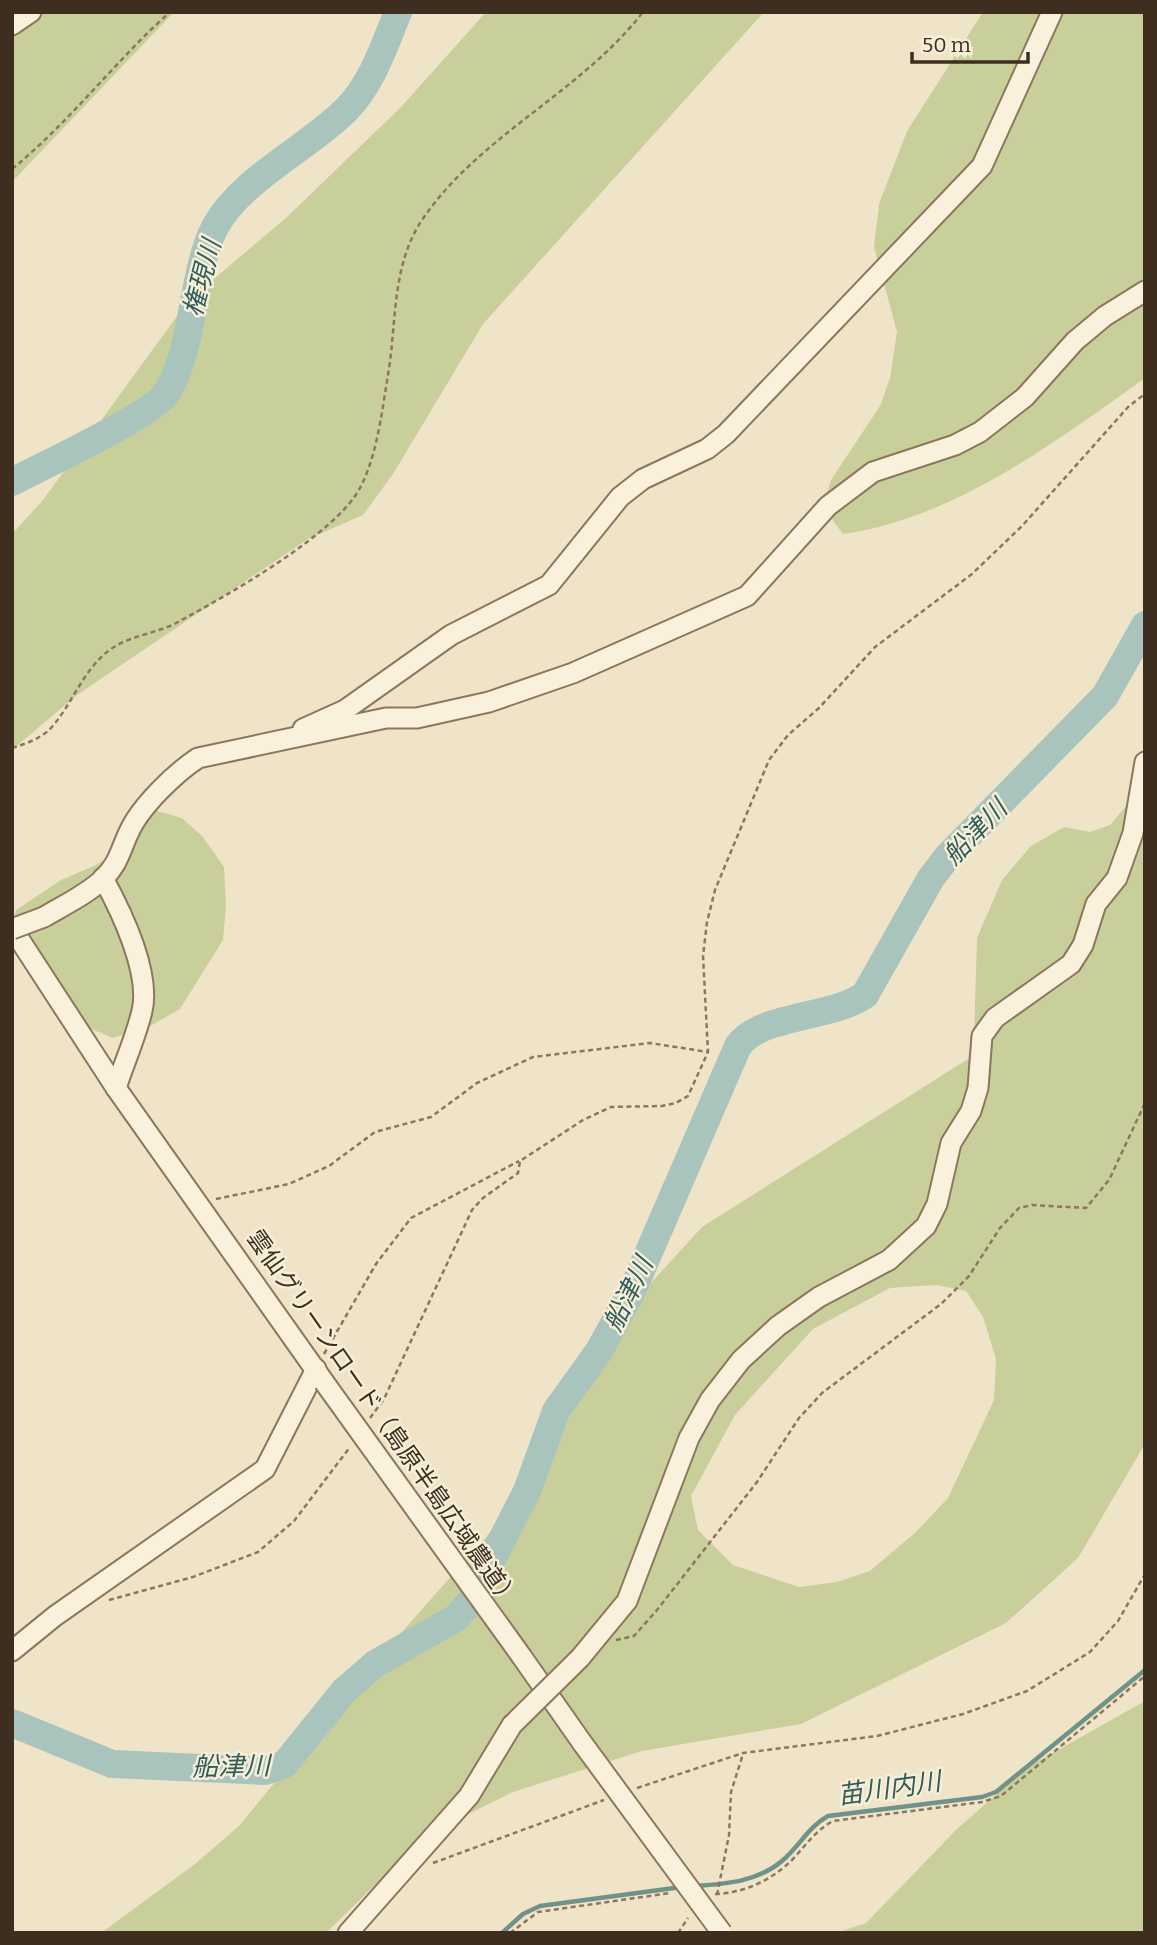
<svg xmlns="http://www.w3.org/2000/svg" width="1157" height="1945" font-family="Bitter,'Noto Sans JP',serif">
<rect width="100%" height="100%" fill="#f0e4c8"/>
<!-- green -->
<g fill="#c9cf9b" fill-rule="evenodd">
<polygon points="12,12 174,12 12,182"/>
<polygon points="486,12 764,12 483,324 393,474 363,515 308,539 77,695 12,750 12,534 43,500 188,301 288,216 401,107"/>
<path d="M983,12H1145V378C1057,441 953,519 843,534L823,507L831,480L880,406L890,378L897,332L874,247L879,204L907,131Z"/>
<path d="M1145,784V1444L1078,1558L1006,1623L801,1724L642,1751L513,1792L426,1835L326,1933H101L195,1864L240,1825L345,1696L503,1518L648,1286L702,1227L968,1059L974,1038L977,938L1002,880L1031,846L1064,827L1090,832L1110,825ZM936,1285L966,1291L983,1317L996,1359L994,1400L948,1498L916,1532L870,1571L837,1582L799,1587L733,1565L698,1530L691,1496L735,1415L813,1329L890,1288Z"/>
<polygon points="154,810 182,818 203,837 224,867 226,906 223,940 180,1009 152,1025 113,1038 84,1026 12,927 16,910 61,880 96,865 117,851"/>
<polygon points="1145,1701 1145,1933 836,1933 866,1923 956,1830 1026,1768"/>
</g>
<g fill="none" stroke-linecap="round" stroke-linejoin="round">
<!-- stream -->
<g stroke="#6f938a" stroke-width="4.5">
<path d="M695,1886C726,1884 757,1882 782,1861C799,1847 808,1827 828,1816L982,1797L996,1792L1145,1670"/>
<polyline points="502,1933 523,1914 540,1906 682,1887"/>
</g>
<!-- river -->
<g stroke="#a9c4bc" stroke-width="28">
<path d="M12,482C42,466 148,417 165,395C194,355 191,273 215,227C241,179 308,148 346,110C372,84 384,46 398,12"/>
<path d="M12,1723L112,1764L265,1771L285,1764L344,1691L375,1664L456,1618L470,1602L527,1491L556,1411L599,1351L633,1289L738,1046C761,1014 830,1019 865,995L931,878L948,856L1105,696L1145,625"/>
</g>
<!-- minor casing -->
<g stroke="#8d765c" stroke-width="23">
<g id="minor">
<polyline points="12,25 31,12"/>
<polyline points="303,729 345,710 451,635 549,585 620,497 643,479 707,449 726,434 982,166 1052,12"/>
<path d="M103,878C121,911 151,973 142,1011C136,1037 124,1063 116,1088"/>
<path d="M44,917C64,905 86,895 103,879C119,863 120,851 129,832C140,807 175,773 198,758L386,718H417L489,702L573,673L747,596L828,506L873,472L955,445L980,432L1025,397L1075,341L1105,316L1145,291"/>
<polyline points="12,928 116,1088 324,1382"/>
<polyline points="12,1651 55,1616 265,1469 316,1369"/>
<polyline points="522,1657 583,1744"/>
<polyline points="580,1658 627,1601 689,1438 710,1400 741,1360 778,1326 819,1297 889,1260 926,1226 937,1204 951,1143 971,1111 978,1088 982,1036 995,1018 1071,964 1083,945 1096,904 1117,878 1133,833 1145,762"/>
<polyline points="348,1933 469,1796 512,1725"/>
</g>
</g>
<!-- path -->
<g stroke="#8d765c" stroke-width="2.5" stroke-dasharray="5 3.5" stroke-linecap="butt">
<path d="M12,169C70,122 114,62 170,12"/>
<path d="M12,748C25,744 40,739 50,729C74,703 83,667 114,647C133,635 158,633 178,622C226,596 335,535 360,488C377,456 382,411 388,375C397,322 391,264 424,217C482,134 581,92 643,12"/>
<polyline points="216,1199 289,1184 329,1166 375,1132 431,1117 477,1083 533,1057 650,1043 708,1052"/>
<polyline points="324,1354 376,1264 411,1218 519,1161"/>
<polyline points="370,1418 384,1399 472,1210 483,1198 518,1173 520,1161 583,1120 611,1107 662,1106 676,1103 688,1096 708,1052 703,956 707,922 715,890 769,760 788,735 819,708 875,647 972,574 1022,526 1129,406 1145,394"/>
<polyline points="109,1600 193,1577 258,1552 294,1521 350,1447"/>
<polyline points="616,1640 634,1636 657,1610 757,1482 799,1418 822,1393 941,1304 969,1276 1000,1228 1019,1208 1032,1205 1086,1208 1109,1180 1145,1103"/>
<polyline points="637,1788 743,1753 877,1736 963,1714 1027,1691 1090,1652 1118,1621 1145,1574"/>
<polyline points="433,1863 604,1800"/>
<path d="M715,1894C745,1893 772,1880 793,1859C806,1845 816,1830 833,1821L982,1802L1001,1796L1145,1676"/>
<polyline points="717,1895 729,1835 731,1792 743,1754"/>
<polyline points="510,1933 538,1912 670,1893"/>
<polyline points="678,1933 688,1918"/>
</g>
<!-- minor -->
<use href="#minor" stroke="#faf1dc" stroke-width="19"/>
<!-- minor-bridge casing -->
<g stroke="#8d765c" stroke-width="23" stroke-linecap="butt">
<g id="minor-bridge">
<polyline points="12,929 44,917"/>
<polyline points="324,1382 522,1657"/>
<polyline points="512,1725 580,1658"/>
<polyline points="583,1744 722,1933"/>
</g>
</g>
<!-- minor-bridge -->
<use href="#minor-bridge" stroke="#faf1dc" stroke-width="19"/>
</g>
<g text-anchor="middle" stroke-width="5" stroke-linejoin="round" paint-order="stroke">
<!-- street labels -->
<g font-size="24" fill="#3d2e20" stroke="#f7eed8">
<text transform="translate(383 1419) rotate(55)" y="8">雲仙グリーンロード（島原半島広域農道）</text>
</g>
<!-- water labels -->
<g font-size="26" font-style="italic" fill="#2f5d5a" stroke="#f7eed8">
<text transform="translate(202 278) rotate(-75)" y="9">権現川</text>
<text transform="translate(975 832) rotate(-46)" y="9">船津川</text>
<text transform="translate(628 1294) rotate(-64)" y="9">船津川</text>
<text transform="translate(231 1766) rotate(-1)" y="9">船津川</text>
<text transform="translate(889 1788) rotate(-8)" y="9">苗川内川</text>
</g>
</g>
<!-- border -->
<rect width="1157" height="1945" fill="none" stroke="#3d2e20" stroke-width="28"/>
<!-- scale -->
<path d="M912 52v10h116v-10" fill="none" stroke="#3d2e20" stroke-width="3.5"/>
<text x="922" y="52" font-size="21" fill="#3d2e20" stroke="#f7eed8" stroke-width="5" paint-order="stroke">50 m</text>
</svg>
